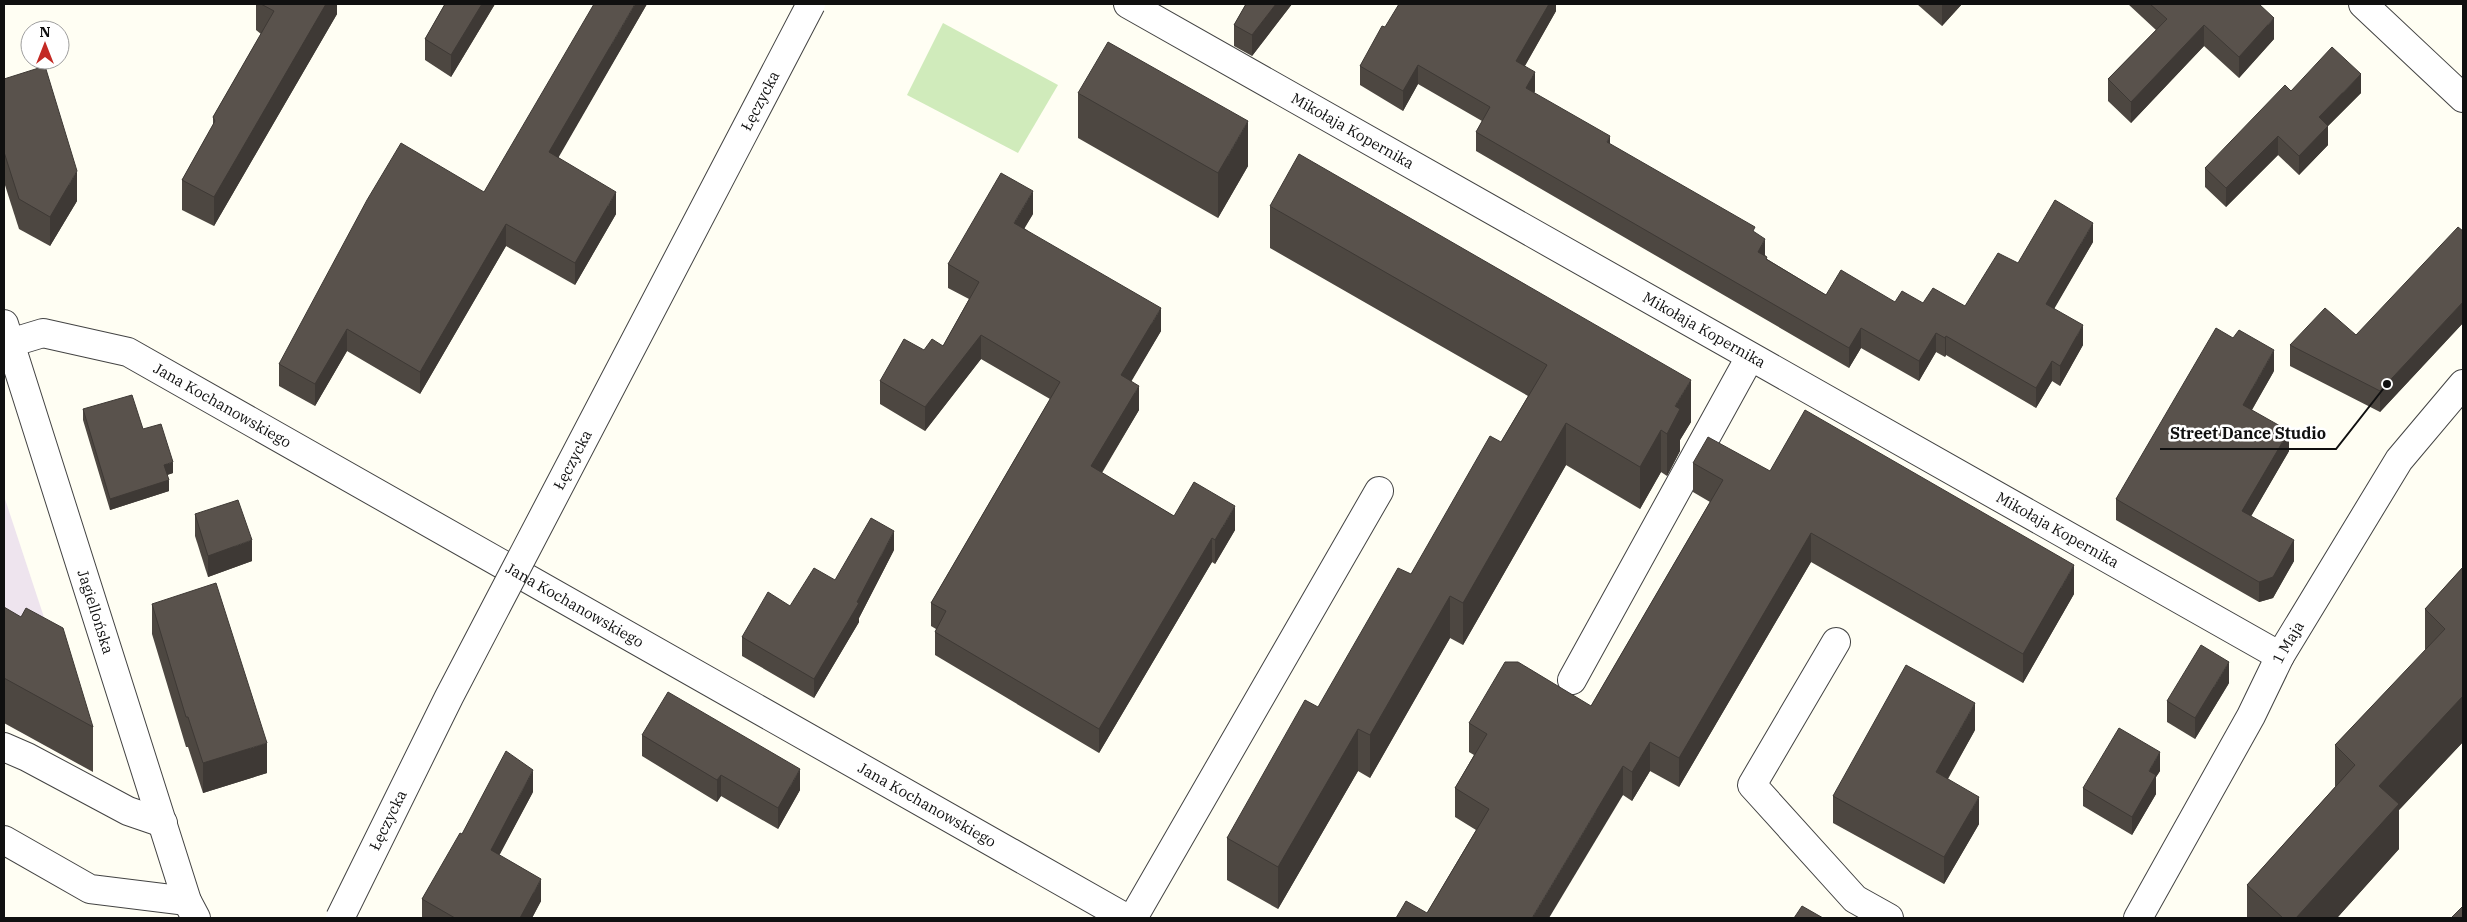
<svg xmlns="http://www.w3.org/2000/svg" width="2467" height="922" font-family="'IBM Plex Serif',serif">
<rect width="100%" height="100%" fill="#fffef3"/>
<!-- industrial -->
<polygon fill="#eee4ee" points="4,496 67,687 92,768 90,770 4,723"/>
<!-- green -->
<polygon fill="#d0ebbb" points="943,23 1058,85 1018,153 907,95"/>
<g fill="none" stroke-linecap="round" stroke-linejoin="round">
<!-- minor casing -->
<g stroke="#434343" stroke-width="30">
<g id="minor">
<path id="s1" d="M1128,4L2280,656"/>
<polyline points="2363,4 2463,98"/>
<path id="s2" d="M4,324L187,901L196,918"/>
<path id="s3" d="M10,343L43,333L128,352L1126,918"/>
<polyline points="1836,642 1752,785 1855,899 1889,918"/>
<polyline points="1572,680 1750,357"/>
<polyline points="4,747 27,757 128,811 163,823"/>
<polyline points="4,840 90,889 187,901"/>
<polyline points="1133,918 1379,491"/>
<path id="s4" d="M2138,918L2251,716L2280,656L2399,460L2463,384"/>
</g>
</g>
<!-- minor -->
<use href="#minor" stroke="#fff" stroke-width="28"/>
<!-- minor-bridge casing -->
<g stroke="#434343" stroke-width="30" stroke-linecap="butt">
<g id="minor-bridge">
<path id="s5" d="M340,918L449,697L811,4"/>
</g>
</g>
<!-- minor-bridge -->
<use href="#minor-bridge" stroke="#fff" stroke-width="28"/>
</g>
<!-- wall -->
<g fill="#4d4741">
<polygon points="256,4 337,4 337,14 214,226 182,210 182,180 213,125 213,117 261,34 256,30"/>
<polygon points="445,4 495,4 451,77 425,60 425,39"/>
<polygon points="647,4 558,157 616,214 575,285 506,246 420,394 347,351 315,406 279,386 279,364 484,192"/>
<polygon points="1246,4 1292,4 1252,56 1234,46 1234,25"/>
<polygon points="1556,4 1556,11 1525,66 1535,91 1534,93 1610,144 1755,233 1767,259 1826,295 1895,302 1923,303 1965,306 2018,263 2093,242 2054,308 2083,345 2060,386 2052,381 2036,408 1946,355 1945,357 1936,352 1919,381 1861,348 1849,368 1476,151 1476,132 1482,121 1418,84 1403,111 1360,85 1360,66 1385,27"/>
<polygon points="1917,4 1962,4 1942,26"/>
<polygon points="2128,4 2259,4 2274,39 2239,78 2204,46 2131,123 2108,101 2108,79 2156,30"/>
<polygon points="4,79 77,201 50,246 19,229 4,182"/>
<polygon points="2291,91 2361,93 2328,126 2328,145 2299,175 2278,155 2226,207 2205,187 2205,168"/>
<polygon points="1078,93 1248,166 1218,218 1078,138"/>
<polygon points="1270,206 1691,422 1680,440 1680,451 1667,476 1661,472 1640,509 1566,465 1463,645 1450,638 1370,778 1358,771 1278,909 1227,880 1227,838 1411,574 1501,442 1528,396 1270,248"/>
<polygon points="1033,214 1024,228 1161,331 1131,381 1139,410 1102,473 1174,516 1235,530 1215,564 1212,562 1099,753 935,655 935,632 936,629 931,626 931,603 1050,399 981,359 925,431 880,404 880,381 924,350 943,346 969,299 948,288 948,264"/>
<polygon points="2463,231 2463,323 2380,412 2290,366 2290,345 2356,335"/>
<polygon points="2274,371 2252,410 2289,451 2251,516 2294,561 2273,598 2259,602 2116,520 2116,499"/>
<polygon points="83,409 143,429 173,473 167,475 169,491 110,510 83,420"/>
<polygon points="1693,463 1770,471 2074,594 2023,683 1811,562 1679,787 1650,771 1632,801 1623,795 1427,913 1476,830 1455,817 1455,788 1474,755 1469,752 1469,723 1591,706 1710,502 1693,492"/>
<polygon points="195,514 252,561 208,577 195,536"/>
<polygon points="894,550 859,618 859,622 814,698 742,656 742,637 835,580"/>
<polygon points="2463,567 2463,742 2399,810 2399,849 2337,918 2247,918 2247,885 2335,787 2335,745 2425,651 2425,609"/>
<polygon points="152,604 267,773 203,793 188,747 186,747 152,634"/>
<polygon points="4,607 93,727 93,772 4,723"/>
<polygon points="2229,683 2195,739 2167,722 2167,701"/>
<polygon points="1975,730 1948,779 1979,824 1944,884 1833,823 1833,796"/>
<polygon points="642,735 800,790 778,829 721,796 717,802 642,756"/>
<polygon points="2160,771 2156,777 2156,794 2132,835 2083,806 2083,788"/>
<polygon points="533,792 499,855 541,901 532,918 422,918 422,899 462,834"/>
</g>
<!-- shaded-wall -->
<g fill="#3e3935">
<polygon points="326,4 337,4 337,14 214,226 214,197"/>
<polygon points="482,4 495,4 451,77 451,55"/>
<polygon points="635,4 647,4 549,174 549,152"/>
<polygon points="1276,4 1292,4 1252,56 1252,35"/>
<polygon points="1549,4 1556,4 1556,11 1516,81 1516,61"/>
<polygon points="1943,4 1962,4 1942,26 1942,5"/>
<polygon points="2274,18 2274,39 2239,78 2239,57"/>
<polygon points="2204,25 2204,46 2131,123 2131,102"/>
<polygon points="1418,65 1418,84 1403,111 1403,91"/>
<polygon points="1535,72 1535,91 1526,108 1526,88"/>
<polygon points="2361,74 2361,93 2328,126 2328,145 2299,175 2299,156 2319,117"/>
<polygon points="1248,121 1248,166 1218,218 1218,173"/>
<polygon points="1610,136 1610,155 1607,142"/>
<polygon points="2278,136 2278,155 2226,207 2226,188"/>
<polygon points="77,171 77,201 50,246 50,217"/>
<polygon points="1033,191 1033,214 1014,246 1014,223"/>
<polygon points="616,192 616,214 575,285 575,263"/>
<polygon points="2093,223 2093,242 2046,323 2046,304"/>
<polygon points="506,224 506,246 420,394 420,372"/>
<polygon points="1765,239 1765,258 1758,252"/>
<polygon points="2463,302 2463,323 2380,412 2380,391"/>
<polygon points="1161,308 1161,331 1121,399 1121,375"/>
<polygon points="2083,325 2083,345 2060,386 2060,366"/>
<polygon points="1861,328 1861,348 1849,368 1849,348"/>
<polygon points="347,329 347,351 315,406 315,384"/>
<polygon points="1936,333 1936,352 1919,381 1919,361"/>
<polygon points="981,335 981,359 925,431 925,407"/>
<polygon points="1946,336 1946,355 1945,357 1945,338"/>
<polygon points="2274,350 2274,371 2243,425 2243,405"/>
<polygon points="2052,361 2052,381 2036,408 2036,388"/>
<polygon points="1691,380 1691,422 1680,440 1680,451 1667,476 1667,434 1675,406"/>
<polygon points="1139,386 1139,410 1091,490 1091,466"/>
<polygon points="1566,423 1566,465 1463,645 1463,603"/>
<polygon points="1661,430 1661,472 1640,509 1640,467"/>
<polygon points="2289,431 2289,451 2242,532 2242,511"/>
<polygon points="173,462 173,473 164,476 164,465"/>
<polygon points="169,480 169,491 110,510 110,499"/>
<polygon points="1235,506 1235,530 1215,564 1215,540"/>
<polygon points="894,531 894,550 859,618 859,622 814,698 814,679 857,602"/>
<polygon points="1811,533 1811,562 1679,787 1679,758"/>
<polygon points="1212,538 1212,562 1099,753 1099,729"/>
<polygon points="252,540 252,561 208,577 208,556"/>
<polygon points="2294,540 2294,561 2273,598 2259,602 2259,582"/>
<polygon points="2074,565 2074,594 2023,683 2023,654"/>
<polygon points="1450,596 1450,638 1370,778 1370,735"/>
<polygon points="2229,662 2229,683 2195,739 2195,718"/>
<polygon points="2463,696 2463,742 2399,810 2399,849 2337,918 2296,918 2379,786"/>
<polygon points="1975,703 1975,730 1936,799 1936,772"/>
<polygon points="1358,729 1358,771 1278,909 1278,867"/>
<polygon points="1650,742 1650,771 1632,801 1632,772"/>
<polygon points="267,743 267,773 203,793 203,763"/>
<polygon points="2160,752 2160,771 2156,777 2156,794 2132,835 2132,817 2149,771"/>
<polygon points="1623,766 1623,795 1549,918 1532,918"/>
<polygon points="800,769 800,790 778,829 778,808"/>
<polygon points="533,770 533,792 491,871 491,850"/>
<polygon points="721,775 721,796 717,802 717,780"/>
<polygon points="1979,797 1979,824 1944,884 1944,857"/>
<polygon points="541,879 541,901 532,918 520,918"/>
</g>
<!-- building -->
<g fill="#59524c" stroke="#3e3935">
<polygon points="261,4 326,4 214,197 182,180 215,121 213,117 274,11"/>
<polygon points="445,4 482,4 451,55 425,39"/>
<polygon points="594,4 635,4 549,152 616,192 575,263 506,224 420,372 347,329 315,384 279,364 367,200 401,143 484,192"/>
<polygon points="1246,4 1276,4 1252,35 1234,25"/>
<polygon points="1399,4 1549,4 1516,61 1535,72 1526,88 1610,136 1607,142 1755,227 1753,231 1765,239 1758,252 1767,257 1766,259 1826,295 1841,270 1895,302 1902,291 1923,303 1933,288 1965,306 1998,253 2018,263 2055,200 2093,223 2046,304 2083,325 2060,366 2052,361 2036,388 1946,336 1945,338 1936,333 1919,361 1861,328 1849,348 1476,132 1490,107 1418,65 1403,91 1360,66 1382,26 1385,27"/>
<polygon points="2150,4 2259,4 2274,18 2239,57 2204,25 2131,102 2108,79 2167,19"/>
<polygon points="1108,42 1248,121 1218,173 1078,93"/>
<polygon points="2332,47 2361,74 2319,117 2328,126 2299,156 2278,136 2226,188 2205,168 2285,85 2291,91"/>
<polygon points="45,66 77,171 50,217 19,199 4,152 4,79"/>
<polygon points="1299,154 1691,380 1675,406 1680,409 1667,434 1661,430 1640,467 1566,423 1463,603 1450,596 1370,735 1358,729 1278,867 1227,838 1305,700 1318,707 1398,568 1411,574 1490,436 1501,442 1547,365 1270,206"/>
<polygon points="1001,173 1033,191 1014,223 1161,308 1121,375 1139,386 1091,466 1174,516 1194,482 1235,506 1215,540 1212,538 1099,729 935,632 946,611 931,603 1060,382 981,335 925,407 880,381 904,339 924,350 932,339 943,346 979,282 948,264"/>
<polygon points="2458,227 2463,231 2463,302 2380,391 2290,345 2325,308 2356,335"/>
<polygon points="2216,328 2233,338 2239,330 2274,350 2243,405 2289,431 2242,511 2294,540 2273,577 2259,582 2116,499"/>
<polygon points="132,395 143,429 161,424 173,462 164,465 169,480 110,499 83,409"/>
<polygon points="1805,410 2074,565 2023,654 1811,533 1679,758 1650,742 1632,772 1623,766 1532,918 1396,918 1406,901 1427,913 1489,809 1455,788 1487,734 1469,723 1505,662 1518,662 1591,706 1723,480 1693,463 1708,437 1770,471"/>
<polygon points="238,500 252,540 208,556 195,514"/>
<polygon points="871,518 894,531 857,602 859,603 814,679 742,637 768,592 790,606 814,568 835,580"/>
<polygon points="2463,567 2463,696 2379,786 2399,804 2296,918 2283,918 2247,885 2355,765 2335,745 2445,629 2425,609"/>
<polygon points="216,583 267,743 203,763 188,717 186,717 152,604"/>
<polygon points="4,607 21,617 26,608 63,628 93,727 4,678"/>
<polygon points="2201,645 2229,662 2195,718 2167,701"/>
<polygon points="1906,665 1975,703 1936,772 1979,797 1944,857 1833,796"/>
<polygon points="668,692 800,769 778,808 721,775 717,780 642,735"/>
<polygon points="2119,728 2160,752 2149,771 2156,775 2132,817 2083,788"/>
<polygon points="506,751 533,770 491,850 541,879 520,918 455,918 422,899 460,833 462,834"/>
<polygon points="1802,906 1823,918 1794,918"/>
<polygon points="2463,906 2463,918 2451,918"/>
</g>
<g text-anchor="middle" stroke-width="5" stroke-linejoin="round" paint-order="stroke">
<!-- street labels -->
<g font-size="15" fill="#101010" stroke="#fff">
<text dy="5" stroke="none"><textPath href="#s5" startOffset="919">Łęczycka</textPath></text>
<text dy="5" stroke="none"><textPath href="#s1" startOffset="258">Mikołaja Kopernika</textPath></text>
<text dy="5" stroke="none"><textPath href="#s1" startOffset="662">Mikołaja Kopernika</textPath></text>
<text dy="5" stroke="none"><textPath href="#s3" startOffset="230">Jana Kochanowskiego</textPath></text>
<text dy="5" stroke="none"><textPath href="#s5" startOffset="514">Łęczycka</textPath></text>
<text dy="5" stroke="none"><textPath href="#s1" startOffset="1068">Mikołaja Kopernika</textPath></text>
<text dy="5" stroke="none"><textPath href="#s3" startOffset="635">Jana Kochanowskiego</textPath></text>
<text dy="5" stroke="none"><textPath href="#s2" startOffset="302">Jagiellońska</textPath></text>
<text dy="5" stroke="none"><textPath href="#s4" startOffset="314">1 Maja</textPath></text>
<text dy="5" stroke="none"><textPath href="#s3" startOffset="1040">Jana Kochanowskiego</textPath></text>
<text dy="5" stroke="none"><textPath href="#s5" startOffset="109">Łęczycka</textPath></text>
</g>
</g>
<!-- callouts -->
<path fill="none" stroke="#101010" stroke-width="2" d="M2387 384L2336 449H2160"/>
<circle fill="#101010" stroke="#fff" stroke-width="2" cx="2387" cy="384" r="5"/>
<g font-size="16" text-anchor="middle" font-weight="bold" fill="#101010" stroke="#fff" stroke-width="5" stroke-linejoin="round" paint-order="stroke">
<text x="2248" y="439">Street Dance Studio</text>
</g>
<!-- border -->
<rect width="2467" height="922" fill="none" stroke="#101010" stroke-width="10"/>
<!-- north arrow -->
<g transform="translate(45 45)"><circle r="24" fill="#ffffff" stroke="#9f9f9f"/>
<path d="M0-4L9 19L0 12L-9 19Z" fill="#c32a24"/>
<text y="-8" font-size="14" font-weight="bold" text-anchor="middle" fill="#101010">N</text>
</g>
</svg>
